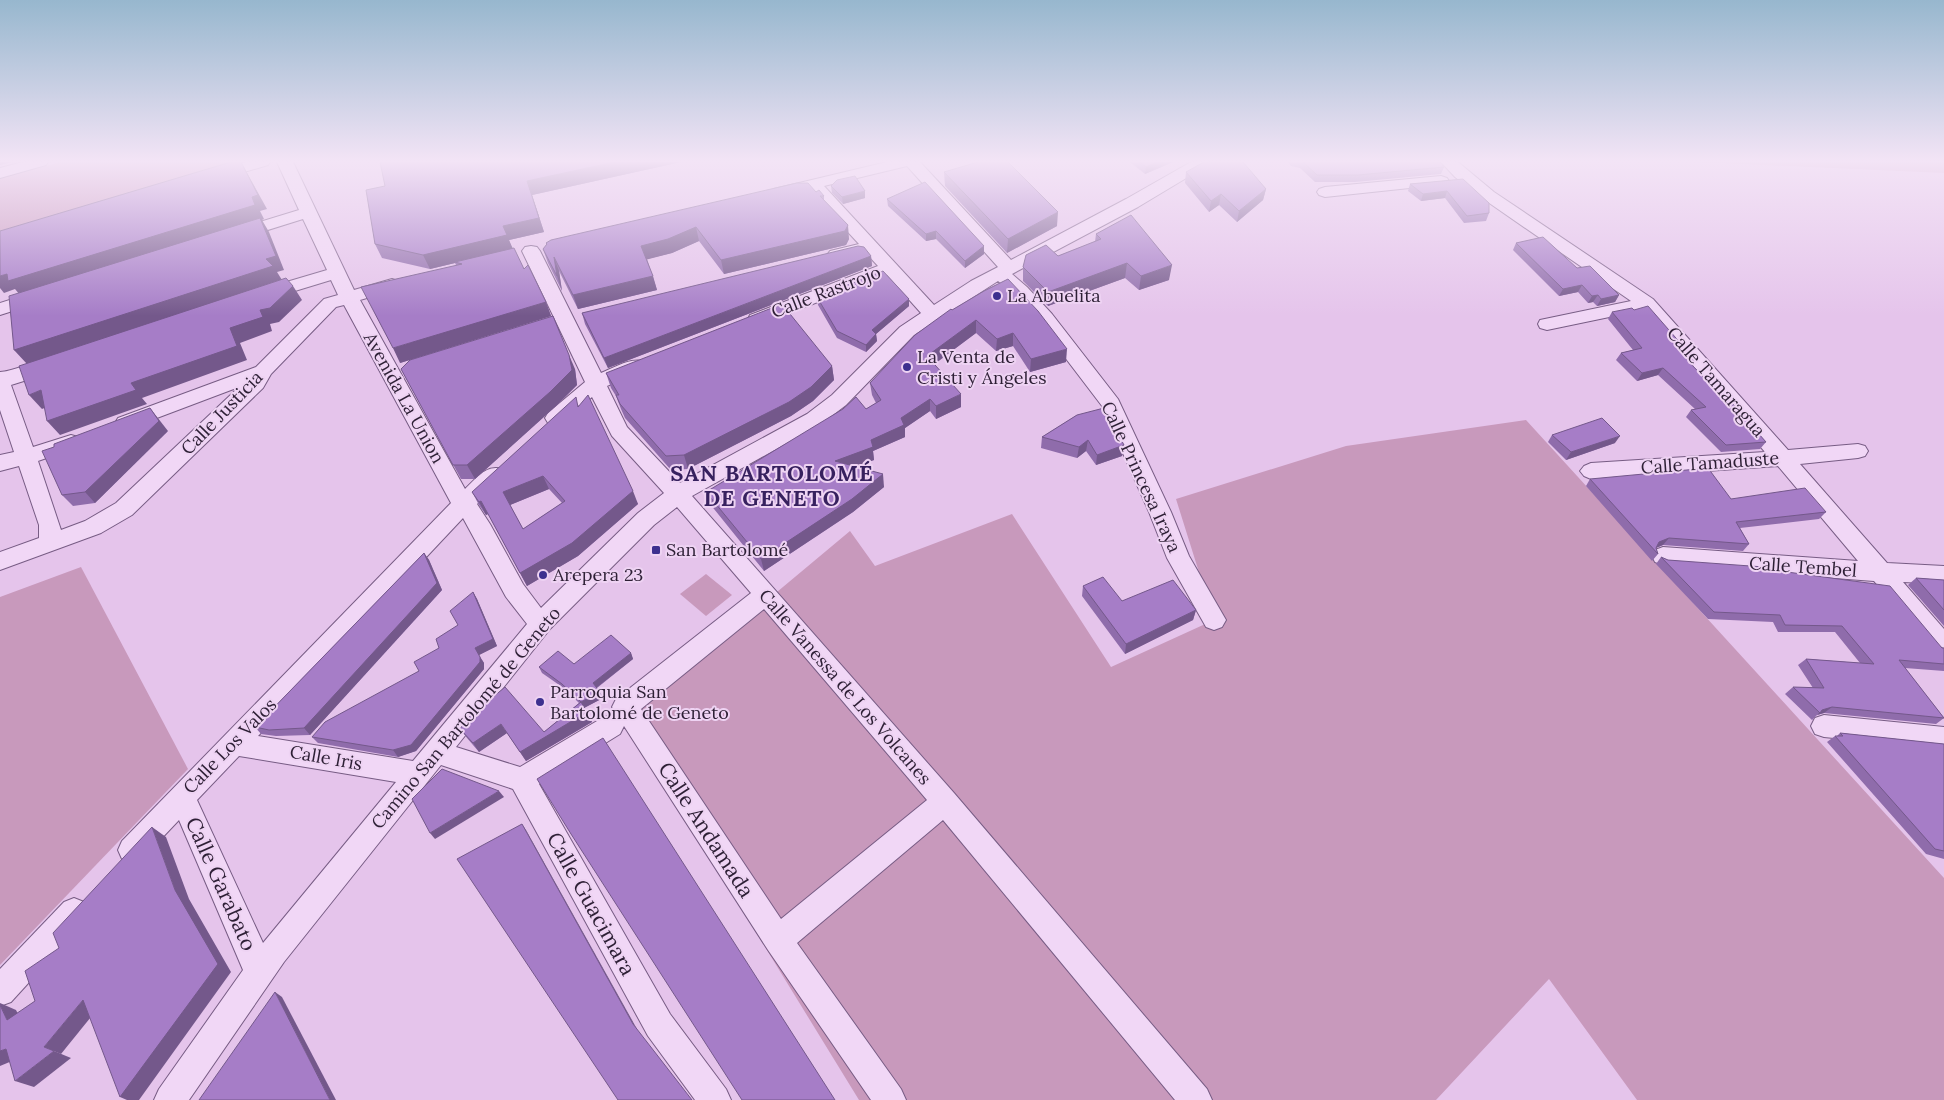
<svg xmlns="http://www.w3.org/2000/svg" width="1944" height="1100" font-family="Lora,serif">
<rect width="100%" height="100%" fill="#e5c4eb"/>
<!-- green -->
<g fill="#c899bc">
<polygon points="61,162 240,162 0,231 0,178"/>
<polygon points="1699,162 1944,162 1944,173"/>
<polygon points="1526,420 1944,878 1944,1100 1637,1100 1549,979 1436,1100 859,1100 625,719 850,531 875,566 1012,514 1111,667 1214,620 1176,499 1346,446"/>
<polygon points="81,567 188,769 0,965 0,597"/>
<polygon points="706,574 732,595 706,616 680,594"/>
</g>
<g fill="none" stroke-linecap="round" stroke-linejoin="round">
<!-- street casing -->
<g stroke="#775c84" stroke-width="2">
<g id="street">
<polygon points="23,162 48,162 46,165 0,178 0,168"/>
<polygon points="246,162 270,162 268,165 214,181 208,179 206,176 208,173"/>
<path d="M277,162H293L354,290L392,279L398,281L401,285L398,289L360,300L465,489C476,479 486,464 502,469L506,474L502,479L477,504L490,524L523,584L541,608L638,513L664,493L612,436L592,397C580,407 565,428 548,423L545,418L548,413L585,382L522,251L525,247L531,246L537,247L540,251L601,373C613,368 629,358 643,361L646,366L643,371L607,386L627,427L680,483L807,414L832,395L900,327L921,313L887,275L764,323L757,325L750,323L748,319L750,315L878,266L866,253L836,260L830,259L827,255L830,251L859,244L809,190L780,197L774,195L772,192L774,189L887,162H920L1011,260L1126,199L1191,162H1210L1208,165L1138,207L1012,274L1027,287L1052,314L1118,399L1171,512L1189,556L1226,620L1222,627L1214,630L1206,627L1167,558L1149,512L1102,406L1038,322L1015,295L998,281L914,335L846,405L821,424L692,496L954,793L1207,1089L1212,1100H1175L943,820L797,943L901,1089L906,1100H871L768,950L624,726L620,734L539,784L670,1014L726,1089L731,1100H695L648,1036L513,789L441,765L284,962L189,1100H154L159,1089L243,970L179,820L142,859L132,863L122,859L118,850L122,841L451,503L344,305L336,307L271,374L263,388L132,515L101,533L0,570V552L39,538V525L19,466L0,471V455L14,452L0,410V372C18,371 43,356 59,360L62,365L59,370L11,385L33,447L71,435L78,437L81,442L78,447L38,461L61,530L85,521L116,503L239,387L125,430L118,428L115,423L118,418L256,367L324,299L338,295L331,280L262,301L256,299L253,295L256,291L327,270L303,219L236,240L230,239L227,235L230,231L299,210ZM907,166L998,267L971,281L934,305L824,186ZM677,507L751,593L616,699L612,707L618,717L611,715L602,718L520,767L456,747L550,629L654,525ZM463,518L506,597L527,624L413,761L258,736ZM764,609L927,800L781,919L641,709ZM239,756L396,782L263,943L197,800Z"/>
<polygon points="1441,162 1458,162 1494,192 1653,299 1788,450 1858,444 1865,446 1868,451 1865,456 1858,458 1800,464 1887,563 1944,566 1944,584 1903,582 1944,629 1944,656 1935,653 1874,581 1663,565 1655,562 1652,556 1655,550 1663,547 1858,561 1778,466 1591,479 1584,476 1580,471 1584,466 1591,463 1765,452 1643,310 1547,330 1540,328 1538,324 1540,320 1631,301 1482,198 1455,177"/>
<polygon points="1441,176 1447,178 1449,181 1447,184 1325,197 1319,195 1317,192 1319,189 1325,187"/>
<polygon points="38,291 44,293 47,297 44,301 0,315 0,303"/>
<polygon points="1824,715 1944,727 1944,749 1824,737 1815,734 1811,726 1815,718"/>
<polygon points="74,898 84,902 88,912 84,922 11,1002 0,1006 0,969 64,902"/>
</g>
</g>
<!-- street -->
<use href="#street" fill="#f1d7f6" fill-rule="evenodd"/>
</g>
<!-- wall -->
<g fill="#8f6cab" fill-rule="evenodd">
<polygon points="380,162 681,162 532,195 544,232 509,240 512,249 524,269 546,302 551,316 400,363 456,265 455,263 430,269 382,258 375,244 385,186"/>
<polygon points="1130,162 1173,162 1145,174"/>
<polygon points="1288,162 1440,162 1444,167 1441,174 1355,182 1315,182 1300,168 1291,166"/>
<polygon points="944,172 1057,226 1007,253 945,186"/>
<polygon points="1186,172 1266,189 1263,200 1237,222 1219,205 1209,212 1185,183"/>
<polygon points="1463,179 1489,213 1486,221 1464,223 1445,198 1421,201 1408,191 1410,184"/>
<polygon points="831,186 865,198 843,204 832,193"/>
<polygon points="816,192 824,196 824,200 849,239 846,245 724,274 699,241 672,253 647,259 657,290 578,309 559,271 562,291 548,263 543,249"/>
<polygon points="887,199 984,246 984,254 965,268 936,239 926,241 888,206"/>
<polygon points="1096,234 1169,280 1139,290 1125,278 1048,306 1023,281 1023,267 1058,256 1095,242"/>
<polygon points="1516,243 1577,268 1619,295 1615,302 1597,306 1593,302 1588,303 1578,292 1559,296 1513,250"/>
<polygon points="871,256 872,266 608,368 585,324 582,313"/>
<polygon points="817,297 909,299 909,306 876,334 877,341 866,352 837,338 818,305"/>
<polygon points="952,310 1038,311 1066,362 1030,372 1013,346 996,351 976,333 934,364 961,407 936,419 930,411 905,428 905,437 873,451 874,460 855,466 884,487 853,512 764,571 710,504 706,492 866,409 876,403 872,395 870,383"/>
<polygon points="1612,312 1696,361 1693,366 1766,442 1760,449 1721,452 1686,417 1691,410 1695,409 1658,375 1637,381 1616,360 1621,353 1633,350 1608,319"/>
<polygon points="832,366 834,380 813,401 791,416 688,469 671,470 625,418 621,409 616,396 611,388 606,373"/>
<polygon points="401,369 575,369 577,385 556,406 475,479 461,479"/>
<path d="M579,405L638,504L578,556L527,586L488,514L486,515L479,505L472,492ZM549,489L562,503L523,529L510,505Z"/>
<polygon points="1077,415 1124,445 1122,456 1096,465 1086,451 1077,458 1041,448 1042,437"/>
<polygon points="168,431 95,503 73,506 62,495"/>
<polygon points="1552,435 1615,443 1566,460 1548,442"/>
<polygon points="1590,479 1731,499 1826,512 1819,519 1740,528 1749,544 1743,551 1663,545 1656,548 1658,554 1652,561 1586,486"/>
<polygon points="424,553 429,560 442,590 310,735 276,736 261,734 255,727"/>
<polygon points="1661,557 1668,560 1765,569 1944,648 1944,671 1905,668 1944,718 1936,724 1824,713 1817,715 1812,720 1785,694 1793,687 1813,688 1798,665 1806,659 1860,663 1835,632 1778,632 1773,622 1708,619 1656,564"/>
<polygon points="1916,578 1944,580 1944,626 1908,585"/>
<polygon points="1083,586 1122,601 1196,610 1193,620 1125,654 1082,596"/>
<polygon points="473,592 477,599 497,646 479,655 484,663 484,669 416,751 398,757 318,743 312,737 419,671 439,648 458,625"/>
<polygon points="631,653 633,659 597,688 603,698 584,708 592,722 526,761 507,733 479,752 467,738 460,729 544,732 579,703 565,689 542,673 539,667 574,664"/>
<polygon points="1840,733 1944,744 1944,859 1926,854 1827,742 1835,736 1837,736"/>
</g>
<!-- shaded-wall -->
<g fill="#74588b">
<polygon points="0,162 13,162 0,165"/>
<polygon points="241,162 267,209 260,211 264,219 262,220 269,232 284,270 277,272 282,280 27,364 14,350 20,295 15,289 4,293 0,288 0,276 252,197"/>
<polygon points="615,162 681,162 532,195 544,232 509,240 513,249 455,262 455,263 430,269 423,255 503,226 527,181"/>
<polygon points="1157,162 1173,162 1145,174 1146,167"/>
<polygon points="1266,189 1263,200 1237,222 1239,211"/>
<polygon points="865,191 865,198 843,204 842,197"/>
<polygon points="1447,191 1445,198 1421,201 1423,194"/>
<polygon points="1221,194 1219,205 1209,212 1211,201"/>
<polygon points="1058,212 1057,226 1007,253 1008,239"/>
<polygon points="848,225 849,239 846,245 724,274 721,260"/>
<polygon points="696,227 699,241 672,253 645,260 641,246"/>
<polygon points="936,231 936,239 926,241 926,234"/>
<polygon points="984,246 984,254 965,268 965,261"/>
<polygon points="871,256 872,266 608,368 604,358"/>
<polygon points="554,257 559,271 562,291 557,276"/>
<polygon points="1127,263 1125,278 1048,306 1048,292"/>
<polygon points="1172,265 1169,280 1139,290 1141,276"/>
<polygon points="653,276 657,290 578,309 573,295"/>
<polygon points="1582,285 1578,292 1559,296 1563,289"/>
<polygon points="293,286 302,300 279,322 270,324 272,331 240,343 247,360 142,398 147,404 60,435 47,421 131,383 260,310"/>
<polygon points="1598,295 1593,302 1588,303 1592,296"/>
<polygon points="1619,295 1615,302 1597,306 1601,299"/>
<polygon points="909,299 909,306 876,334 877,341 866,352 866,345 872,330"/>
<polygon points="546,302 551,316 400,363 393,348"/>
<polygon points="976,320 976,333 928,369 927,356"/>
<polygon points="1013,333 1013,346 996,351 997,339"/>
<polygon points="1067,349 1066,362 1030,372 1031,359"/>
<polygon points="569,355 575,369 577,385 556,406 475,479 467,465"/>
<polygon points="832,366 834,380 813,401 791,416 688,469 684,455"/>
<polygon points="1663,368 1658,375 1637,381 1642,373"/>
<polygon points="41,390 54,404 42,409 29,395"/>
<polygon points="961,394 961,407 936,419 936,406"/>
<polygon points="930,399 930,411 905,428 905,437 873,451 874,460 837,473 835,461 871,440 901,418"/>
<polygon points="150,408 168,431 95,503 85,492"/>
<polygon points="1620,436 1615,443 1566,460 1571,452"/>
<polygon points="1088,440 1086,451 1077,458 1079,447"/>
<polygon points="1124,445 1122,456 1096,465 1097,455"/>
<polygon points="883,474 884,487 853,512 764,571 761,559"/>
<polygon points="543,476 549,489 510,505 503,492"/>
<polygon points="633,491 638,504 578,556 527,586 520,573"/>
<polygon points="481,501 488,514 486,515 479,502"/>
<polygon points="1669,538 1663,545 1653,549 1659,542"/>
<polygon points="424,553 429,560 442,590 310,735 304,728"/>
<polygon points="473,592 477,599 497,646 479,655 475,648"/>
<polygon points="1196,610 1193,620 1125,654 1126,644"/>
<polygon points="631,653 633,659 596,688 593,683"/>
<polygon points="480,657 484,663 484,669 416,751 398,757 393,750"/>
<polygon points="600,692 603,698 584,708 581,702"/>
<polygon points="1832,707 1824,713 1817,715 1822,710"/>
<polygon points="587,712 592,722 526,761 520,752"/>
<polygon points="501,724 507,733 479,752 473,743"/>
<polygon points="499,791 504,797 435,839 430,833"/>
<polygon points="522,824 526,830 637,1029 633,1024"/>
<polygon points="152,827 166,837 189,899 231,972 139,1100 127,1100 120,1097 175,890"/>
<polygon points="275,992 282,997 336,1100 330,1100"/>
<polygon points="83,1000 99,1007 61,1054 44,1047"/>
<polygon points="0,1003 16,1010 25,1027 7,1020 0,1005"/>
<polygon points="6,1049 24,1056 0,1066 0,1051"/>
<polygon points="54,1051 71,1058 34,1087 15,1081"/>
</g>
<!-- building -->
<g fill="#a67dc7" stroke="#74588b" fill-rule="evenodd">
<polygon points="231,162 241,162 258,195 252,197 255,205 8,281 7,274 0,276 0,231"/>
<polygon points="380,162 615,162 527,181 539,218 503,226 507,235 423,255 375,244 366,190 385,186"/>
<polygon points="978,162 1008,162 1058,212 1008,239 944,172"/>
<polygon points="1140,162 1157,162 1146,167"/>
<polygon points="1204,162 1243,162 1266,189 1239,211 1221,194 1211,201 1186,172"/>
<polygon points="1303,162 1440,162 1444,167 1358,175 1317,175"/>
<polygon points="855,176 865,191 842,197 831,186 837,180"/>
<polygon points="1463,179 1489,203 1489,213 1467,216 1447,191 1423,194 1410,184"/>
<polygon points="925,182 984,246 965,261 936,231 926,234 887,199"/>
<polygon points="797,183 808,183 816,192 819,190 824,196 820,196 848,225 845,231 721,260 696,227 668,239 641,246 653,276 573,295 554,257 557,276 543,249 547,244 546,243 551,240"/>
<polygon points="1131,215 1172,265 1141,276 1127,263 1048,292 1023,267 1026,255 1046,245 1058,256 1101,239 1096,234"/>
<polygon points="260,218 276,256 266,259 273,266 14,350 9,296"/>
<polygon points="1543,237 1577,268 1590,266 1619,295 1601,299 1598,295 1592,296 1582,285 1563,289 1516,243"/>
<polygon points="858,246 864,247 871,256 604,358 582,313"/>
<polygon points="514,248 524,269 528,265 546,302 393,348 361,287 462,264 455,262"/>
<polygon points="883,271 909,299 872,330 876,334 866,345 837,331 817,297"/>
<polygon points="286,278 293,286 270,308 260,310 263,317 230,328 237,346 131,383 136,390 47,421 41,390 29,395 19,366"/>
<polygon points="1008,279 1038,311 1067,349 1031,359 1013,333 997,339 976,320 927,356 961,394 936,406 930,399 901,418 904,425 871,440 873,447 835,461 883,474 852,499 761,559 706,492 843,409 856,397 866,409 881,400 870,383 915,335 951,309 952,310 984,291"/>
<polygon points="782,304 832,366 811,387 789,402 684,455 666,456 620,404 616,395 619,395 606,373"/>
<polygon points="1648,306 1696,361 1688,361 1729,403 1731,402 1766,442 1726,445 1691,410 1706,407 1663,368 1642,373 1621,353 1642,348 1612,312 1632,308 1634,310"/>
<polygon points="553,316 569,355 572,370 550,392 467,465 453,465 401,369 410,360"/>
<path d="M588,395L633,491L572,543L520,573L481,501L479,502L472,492L576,397L578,407ZM543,476L565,501L523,529L503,492Z"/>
<polygon points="150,408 159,421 85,492 62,495 42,451 54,447 54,444"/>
<polygon points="1104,408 1124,445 1097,455 1088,440 1079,447 1042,437 1077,415"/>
<polygon points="1602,418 1620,436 1571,452 1552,435"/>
<polygon points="1708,468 1731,499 1805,488 1826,512 1736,522 1749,544 1669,538 1659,542 1656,548 1658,554 1590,479"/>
<polygon points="424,553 437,583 304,728 269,730 255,727"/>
<polygon points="1661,557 1668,560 1764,567 1765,569 1890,586 1942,648 1944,648 1944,664 1899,660 1944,718 1832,707 1822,710 1820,713 1793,687 1824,688 1806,659 1874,664 1842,626 1785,625 1780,615 1714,612"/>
<polygon points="1103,577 1122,601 1173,580 1196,610 1126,644 1083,586"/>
<polygon points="1916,578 1944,580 1944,610"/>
<polygon points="473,592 493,639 475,648 480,657 480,662 411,745 393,750 312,737 325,722 419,671 414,662 439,648 436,639 458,625 450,611"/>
<polygon points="611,635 631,653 593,683 600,692 581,702 562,684 539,667 558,651 574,664"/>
<polygon points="505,687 544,732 581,702 587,712 520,752 501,724 473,743 460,729 468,718"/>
<polygon points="1840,733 1944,744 1944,851 1935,849 1835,736 1843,736"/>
<polygon points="603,738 835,1100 742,1100 571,834 537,779"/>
<polygon points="442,769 499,791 430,833 412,799"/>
<polygon points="522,824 633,1024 692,1100 618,1100 457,859"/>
<polygon points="152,827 175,890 218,964 120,1097 83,1000 44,1047 54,1051 15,1081 6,1049 0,1051 0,1005 7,1020 35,1001 25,971 59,948 53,933"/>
<polygon points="275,992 330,1100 199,1100"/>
</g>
<!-- sky -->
<linearGradient id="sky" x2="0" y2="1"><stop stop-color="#97b7ce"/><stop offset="0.51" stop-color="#f3e4f6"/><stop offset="1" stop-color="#f3e4f6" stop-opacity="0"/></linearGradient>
<rect width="1944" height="316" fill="url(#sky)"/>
<!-- markers -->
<g fill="#3d308f" stroke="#eed3f3" stroke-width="2">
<circle cx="997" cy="296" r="5"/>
<circle cx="907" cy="367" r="5"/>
<rect x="651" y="545" width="10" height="10" rx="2.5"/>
<circle cx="543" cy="575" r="5"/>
<circle cx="540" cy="702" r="5"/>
</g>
<g text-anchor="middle" stroke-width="4" stroke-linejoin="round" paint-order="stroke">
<!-- street labels -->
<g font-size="18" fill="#2d1f35" stroke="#eed3f3">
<text transform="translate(826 292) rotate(-21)" y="6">Calle Rastrojo</text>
<text transform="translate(1716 382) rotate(49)" y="6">Calle Tamaragua</text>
<text transform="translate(404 398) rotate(61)" y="6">Avenida La Union</text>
<text transform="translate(222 413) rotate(-46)" y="6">Calle Justicia</text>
<text transform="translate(1710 463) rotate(-4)" y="6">Calle Tamaduste</text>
<text transform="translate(1141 477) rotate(65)" y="6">Calle Princesa Iraya</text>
<text transform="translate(1803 567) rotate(4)" y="6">Calle Tembel</text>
<text transform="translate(845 687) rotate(49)" y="6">Calle Vanessa de Los Volcanes</text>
<text transform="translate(466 718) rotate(-50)" y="6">Camino San Bartolomé de Geneto</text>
<text transform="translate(230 746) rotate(-46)" y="6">Calle Los Valos</text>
<text transform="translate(326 758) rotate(10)" y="6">Calle Iris</text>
</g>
<!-- poi labels -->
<g font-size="18" fill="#2d1f35" stroke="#eed3f3" text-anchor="start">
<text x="1007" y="302">La Abuelita</text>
<text x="917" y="363">La Venta de<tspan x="917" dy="21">Cristi y Ángeles</tspan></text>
<text x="666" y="556">San Bartolomé</text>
<text x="553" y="581">Arepera 23</text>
<text x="550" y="698">Parroquia San<tspan x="550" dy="21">Bartolomé de Geneto</tspan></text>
</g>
<!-- near-street labels -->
<g font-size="21" fill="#2d1f35" stroke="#eed3f3">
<text transform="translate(706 830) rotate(57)" y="7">Calle Andamada</text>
<text transform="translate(221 884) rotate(66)" y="7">Calle Garabato</text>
<text transform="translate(591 904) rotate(61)" y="7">Calle Guacimara</text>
</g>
<!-- district labels -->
<g font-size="22" font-weight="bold" letter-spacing="1" fill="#37215f" stroke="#eed3f3">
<text x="772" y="481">SAN BARTOLOMÉ<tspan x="772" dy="25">DE GENETO</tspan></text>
</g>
</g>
</svg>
